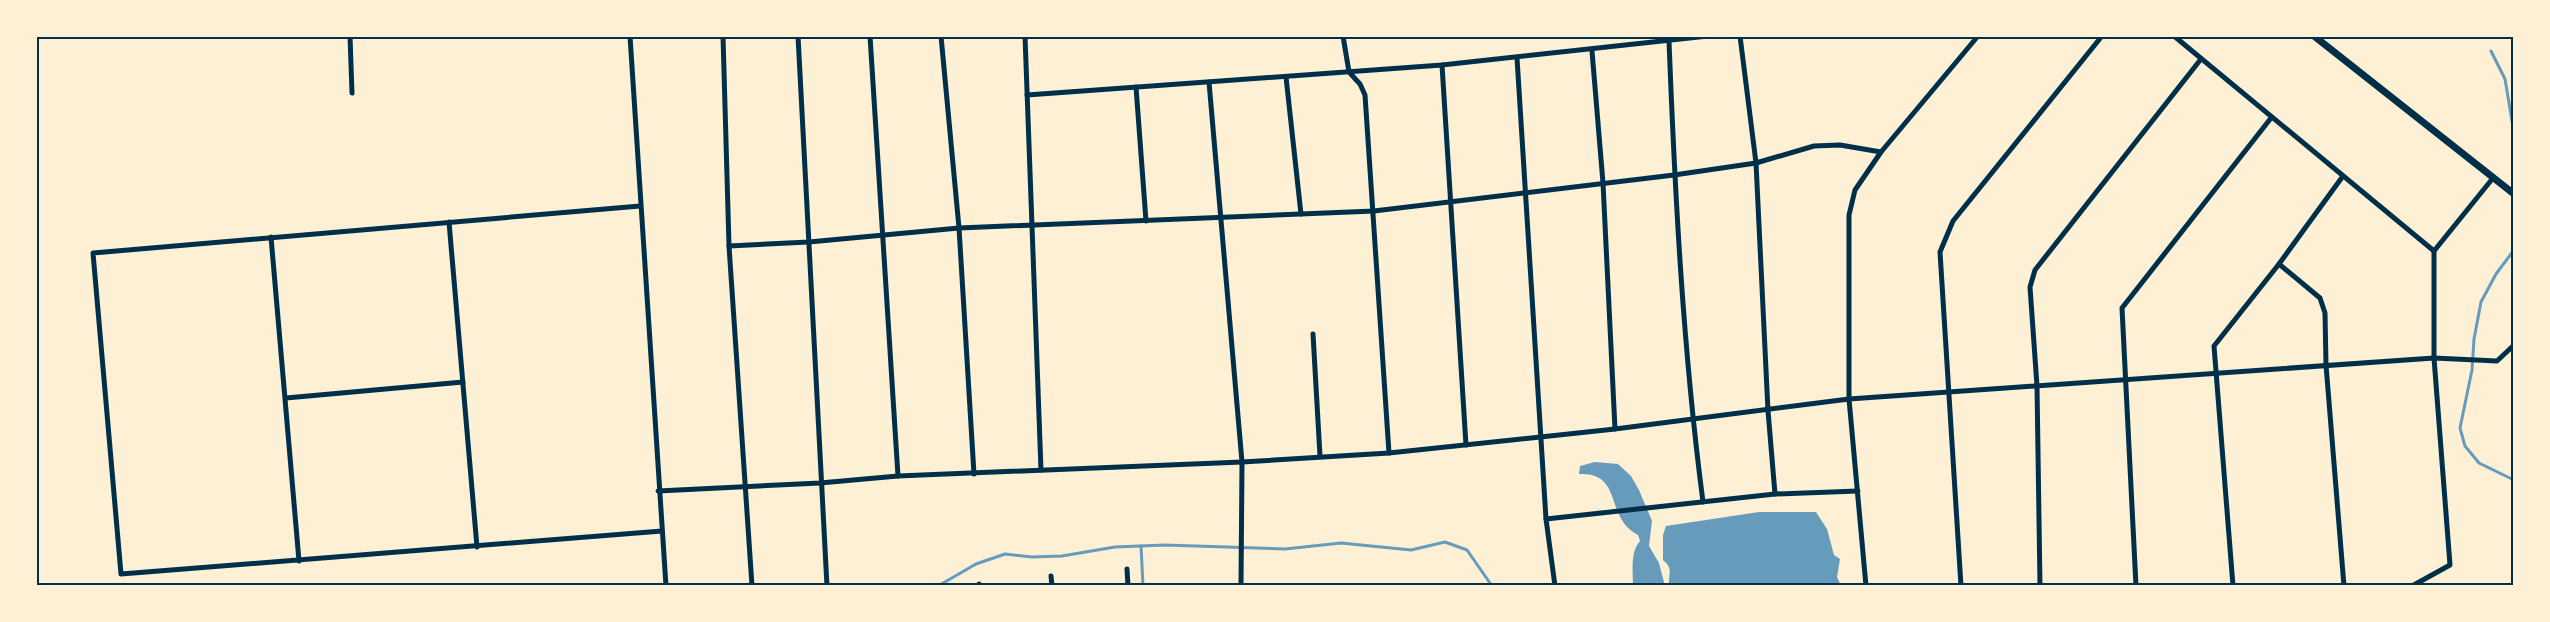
<svg xmlns="http://www.w3.org/2000/svg" width="2550" height="622" font-family="'Work Sans',sans-serif">
<rect width="100%" height="100%" fill="#fdf0d5"/>
<!-- water -->
<g fill="#669bbc">
<path d="M1595,462L1618,464L1631,476L1639,490L1652,521L1649,546L1659,563L1665,586H1633C1633,572 1630,552 1640,541L1638,535C1604,518 1624,472 1579,474L1580,466Z"/>
<path d="M1759,512H1816L1827,529L1834,555L1840,559L1837,577L1841,586H1669C1668,574 1674,569 1663,560V535L1666,526Z"/>
</g>
<g fill="none" stroke-linecap="round" stroke-linejoin="round">
<!-- stream -->
<g stroke="#669bbc" stroke-width="3">
<polyline points="2491,51 2505,79 2514,133"/>
<polyline points="2514,250 2496,274 2481,302 2474,339 2472,370 2460,428 2465,446 2479,463 2514,480"/>
<polyline points="1141,546 1143,586"/>
<polyline points="938,586 976,564 1005,554 1032,557 1062,556 1115,547 1165,545 1285,549 1341,543 1411,550 1445,542 1467,550 1492,586"/>
</g>
<!-- minor -->
<g stroke="#003049" stroke-width="5">
<polyline points="350,36 352,93"/>
<polyline points="630,36 666,586"/>
<polyline points="723,36 729,246 752,586"/>
<polyline points="798,36 827,586"/>
<polyline points="870,36 898,476"/>
<polyline points="941,36 959,228 974,474"/>
<polyline points="1025,36 1041,470"/>
<polyline points="1343,36 1349,72 1360,84 1365,95 1389,453"/>
<polyline points="1740,36 1756,163 1768,411 1775,494"/>
<polyline points="2174,36 2434,251"/>
<path d="M1669,41C1675,195 1683,349 1703,502"/>
<polyline points="1592,51 1603,183 1615,429"/>
<polyline points="1517,58 1546,519 1555,586"/>
<polyline points="1442,65 1466,445"/>
<polyline points="1286,77 1301,214"/>
<polyline points="1209,82 1242,462 1241,586"/>
<polyline points="1136,87 1146,221"/>
<polyline points="1027,95 1442,65 1708,36"/>
<polyline points="640,206 93,253 121,574 662,531"/>
<polyline points="449,222 477,547"/>
<polyline points="271,237 299,561"/>
<polyline points="729,246 809,242 959,228 1374,211 1674,175 1756,163 1814,146 1840,145 1881,152"/>
<polyline points="2279,264 2320,298 2325,313 2326,365 2344,586"/>
<polyline points="1313,334 1320,456"/>
<polyline points="286,398 463,382"/>
<polyline points="658,491 820,483 898,476 1242,462 1389,453 1615,429 1849,399 2434,358 2497,361 2514,345"/>
<polyline points="1546,519 1775,494 1858,491"/>
<polyline points="1127,569 1128,586"/>
<polyline points="1051,576 1052,586"/>
<polyline points="979,584 979,586"/>
<polyline points="1866,586 1849,399 1849,215 1855,190 1881,152 1978,36"/>
<polyline points="1961,586 1940,252 1953,221 2102,36"/>
<polyline points="2040,586 2037,386 2030,287 2035,270 2046,256 2201,59"/>
<polyline points="2136,586 2122,308 2271,118"/>
<polyline points="2233,586 2214,346 2279,264 2343,176"/>
<polyline points="2412,586 2450,565 2434,358 2434,251 2493,178"/>
</g>
<!-- secondary -->
<polyline stroke="#003049" stroke-width="7" points="2314,36 2514,194"/>
</g>
<!-- border -->
<rect width="2550" height="622" fill="none" stroke="#fdf0d5" stroke-width="75"/>
<rect x="38" y="38" width="2474" height="546" fill="none" stroke="#003049" stroke-width="2"/>
</svg>
